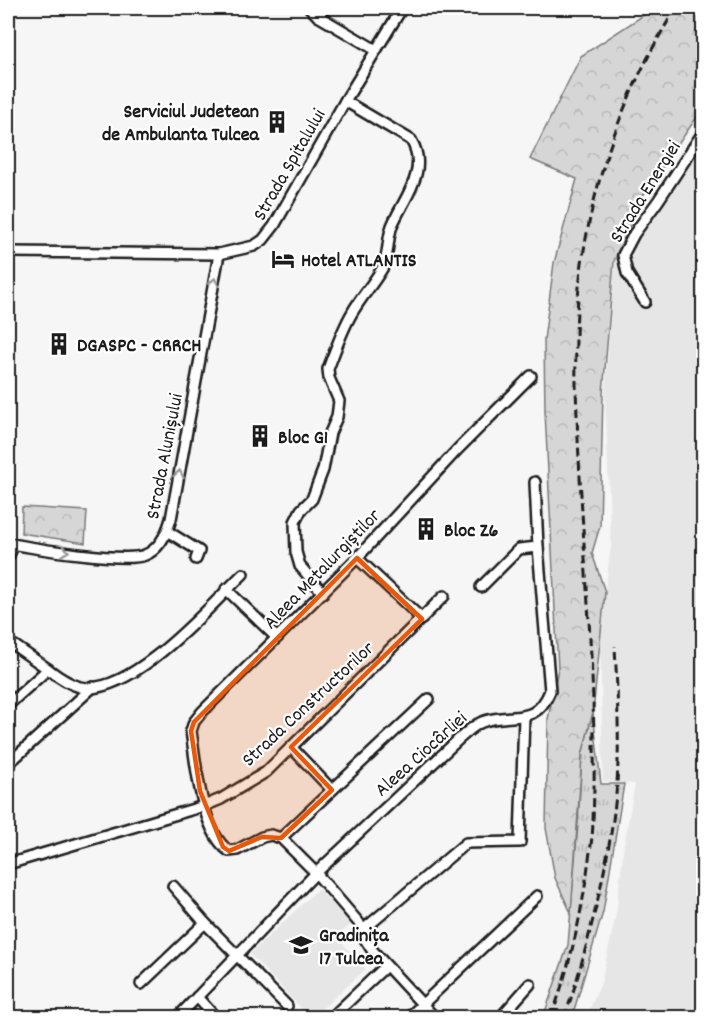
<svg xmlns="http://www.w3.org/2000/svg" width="711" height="1025" font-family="Dekko,sans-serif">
<defs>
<pattern id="grass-tufts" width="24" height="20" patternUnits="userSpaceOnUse" patternTransform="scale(1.5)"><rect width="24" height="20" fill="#d6d6d6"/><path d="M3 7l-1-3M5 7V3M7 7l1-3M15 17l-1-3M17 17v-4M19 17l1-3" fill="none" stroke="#b7b7b7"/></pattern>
<pattern id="forest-crowns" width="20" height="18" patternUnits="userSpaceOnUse" patternTransform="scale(1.5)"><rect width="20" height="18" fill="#d6d6d6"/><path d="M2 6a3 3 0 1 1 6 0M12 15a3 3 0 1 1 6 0" fill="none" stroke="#b7b7b7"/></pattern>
</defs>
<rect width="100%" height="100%" fill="#f6f6f6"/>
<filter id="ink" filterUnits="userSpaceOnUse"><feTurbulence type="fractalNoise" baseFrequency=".0167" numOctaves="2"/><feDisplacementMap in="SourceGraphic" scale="12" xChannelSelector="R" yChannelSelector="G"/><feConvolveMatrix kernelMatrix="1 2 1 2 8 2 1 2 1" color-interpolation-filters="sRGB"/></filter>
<g filter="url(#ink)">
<!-- built -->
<g fill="#e6e6e6">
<polygon points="703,121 703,1017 586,1018 601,983 616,914 624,844 635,784 603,781 600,628 611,546 605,393 615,261"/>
<polygon points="318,889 351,924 337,937 366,969 313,1017 309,1017 250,954"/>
</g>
<!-- grass -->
<polygon fill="url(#grass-tufts)" stroke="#797979" stroke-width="1.5" points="593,712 601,784 624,784 603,912 572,1017 543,1018 568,945 578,824 582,755"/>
<!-- forest -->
<g fill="url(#forest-crowns)" stroke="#797979" stroke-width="1.5">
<polygon points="650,8 703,8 703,108 644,194 614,261 603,393 600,526 592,553 605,592 593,712 582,755 571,913 555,878 546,828 548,719 558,669 545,412 544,340 554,263 577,179 530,159 581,56 647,13"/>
<polygon points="22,507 87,511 85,543 21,533"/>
</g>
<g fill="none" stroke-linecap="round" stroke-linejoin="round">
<!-- minor casing -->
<g stroke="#1c1c1c" stroke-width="14">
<g id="minor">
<polyline points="310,8 318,16"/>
<polyline points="324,8 318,16 376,50"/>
<polyline points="8,252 219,254 254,246 263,240 274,226 345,101 402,8"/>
<polyline points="645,302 627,273 623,255 634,234 658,201 704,131"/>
<polyline points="167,531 199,551 196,559"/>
<path d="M8,543C31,548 126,563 145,555C160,549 167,533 171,519L219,254"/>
<polyline points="8,557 14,544"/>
<polyline points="357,558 422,619"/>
<polyline points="481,587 519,549 538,547"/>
<polyline points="226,589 277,638"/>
<path d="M323,593L300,566L296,552L295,522L301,510L312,499L323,470L330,433L337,417L339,401L329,378L328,369C335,351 342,330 352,313C361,297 374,283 383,267C389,254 387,240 392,226C403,199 430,171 411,140L345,101"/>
<polyline points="8,644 15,646 48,669 8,705"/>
<path d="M48,669C57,676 69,684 80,687C130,698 210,606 243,574"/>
<polyline points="291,747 332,790"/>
<polyline points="8,764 93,687"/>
<polyline points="281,838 429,699"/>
<polyline points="8,864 204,806 221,799 266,772 444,596"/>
<polyline points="173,886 205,923 287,1006"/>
<polyline points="363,930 466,843 520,842 524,716"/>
<polyline points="141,984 205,923"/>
<polyline points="197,997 216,1018"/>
<path d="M177,1018L316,873L459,739C466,733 474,725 482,722C511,711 535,728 550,691L538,547L535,482"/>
<polyline points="331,1018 386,966"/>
<polyline points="408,1018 537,896"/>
<path d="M435,1018L372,950L365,939L359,923L316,873L281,838L271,835L262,837L237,850L229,851C201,832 196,763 191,731L194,722L202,712L357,558L458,449L531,376"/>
<polyline points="500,1018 530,984"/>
</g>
</g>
<!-- minor -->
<use href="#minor" stroke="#fff" stroke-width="9"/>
<!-- rail -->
<g stroke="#1c1c1c" stroke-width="3" stroke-dasharray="9 4.5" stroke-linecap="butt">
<path d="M551,1018C569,968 581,919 588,866C590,851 593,835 593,820C598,708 586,590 580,477C577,422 574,366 577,311C584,203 619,99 676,8"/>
<path d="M564,1018C574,992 581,965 588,939C601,888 613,836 617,783C620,737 617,691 615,646"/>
</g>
</g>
<!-- one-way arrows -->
<defs><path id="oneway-chevron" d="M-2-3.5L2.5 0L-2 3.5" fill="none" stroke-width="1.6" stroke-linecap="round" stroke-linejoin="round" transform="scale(1.5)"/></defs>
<g stroke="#999">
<use href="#oneway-chevron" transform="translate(214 282) rotate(-80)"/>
<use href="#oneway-chevron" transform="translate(179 474) rotate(-80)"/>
<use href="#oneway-chevron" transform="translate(65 551) rotate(8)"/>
</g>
</g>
<!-- marked area -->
<path fill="#e8590c" fill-opacity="0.2" stroke="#e8590c" stroke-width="4.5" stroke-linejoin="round" d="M357,558L422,619L291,747L332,790L281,838L262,837L229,851L223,847L200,791L191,731L194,722Z"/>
<!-- icons -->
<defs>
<g id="building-bare" transform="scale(1.8)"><path d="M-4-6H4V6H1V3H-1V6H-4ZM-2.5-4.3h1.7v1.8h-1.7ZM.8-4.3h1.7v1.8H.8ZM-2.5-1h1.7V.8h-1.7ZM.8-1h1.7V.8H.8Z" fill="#1c1c1c" stroke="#fff" stroke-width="2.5" paint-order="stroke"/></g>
<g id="hotel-bare" transform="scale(1.8)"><path d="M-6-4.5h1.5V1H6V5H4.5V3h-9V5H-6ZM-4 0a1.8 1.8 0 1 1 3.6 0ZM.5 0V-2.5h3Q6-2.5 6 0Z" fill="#1c1c1c" stroke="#fff" stroke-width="2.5" paint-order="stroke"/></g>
<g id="school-bare" transform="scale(1.8)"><path d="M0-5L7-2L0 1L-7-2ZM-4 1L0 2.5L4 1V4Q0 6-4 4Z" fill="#1c1c1c" stroke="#fff" stroke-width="2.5" paint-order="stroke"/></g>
</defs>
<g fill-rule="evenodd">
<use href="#building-bare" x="277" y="122"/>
<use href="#hotel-bare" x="283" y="259"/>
<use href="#building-bare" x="59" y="344"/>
<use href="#building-bare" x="260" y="436"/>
<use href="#building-bare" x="426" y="529"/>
<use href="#school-bare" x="301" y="945"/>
</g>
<g text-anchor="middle" stroke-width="4.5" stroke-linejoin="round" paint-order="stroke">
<!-- poi labels -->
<g font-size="20" font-weight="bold" fill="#1c1c1c" stroke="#fff" text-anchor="start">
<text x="259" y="117" text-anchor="end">Serviciul Judetean<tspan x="259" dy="23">de Ambulanta Tulcea</tspan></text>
<text x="301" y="266">Hotel ATLANTIS</text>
<text x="77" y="351">DGASPC - CRRCH</text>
<text x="278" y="443">Bloc G1</text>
<text x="444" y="536">Bloc Z6</text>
<text x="319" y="941">Gradinița<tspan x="319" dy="23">17 Tulcea</tspan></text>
</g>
<!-- street labels -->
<g font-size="20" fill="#1c1c1c" stroke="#fff">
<text transform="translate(288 164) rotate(-60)" y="7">Strada Spitalului</text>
<text transform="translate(644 191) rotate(-58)" y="7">Strada Energiei</text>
<text transform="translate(163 456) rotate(-79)" y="7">Strada Alunișului</text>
<text transform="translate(321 568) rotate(-46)" y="7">Aleea Metalurgiștilor</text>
<text transform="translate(307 703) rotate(-43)" y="7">Strada Constructorilor</text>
<text transform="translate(420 753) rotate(-42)" y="7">Aleea Ciocârliei</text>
</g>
</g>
<!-- margin -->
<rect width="711" height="1025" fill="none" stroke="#fff" stroke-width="30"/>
<rect x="15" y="15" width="681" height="995" fill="none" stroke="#1c1c1c" stroke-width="2" filter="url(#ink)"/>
</svg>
